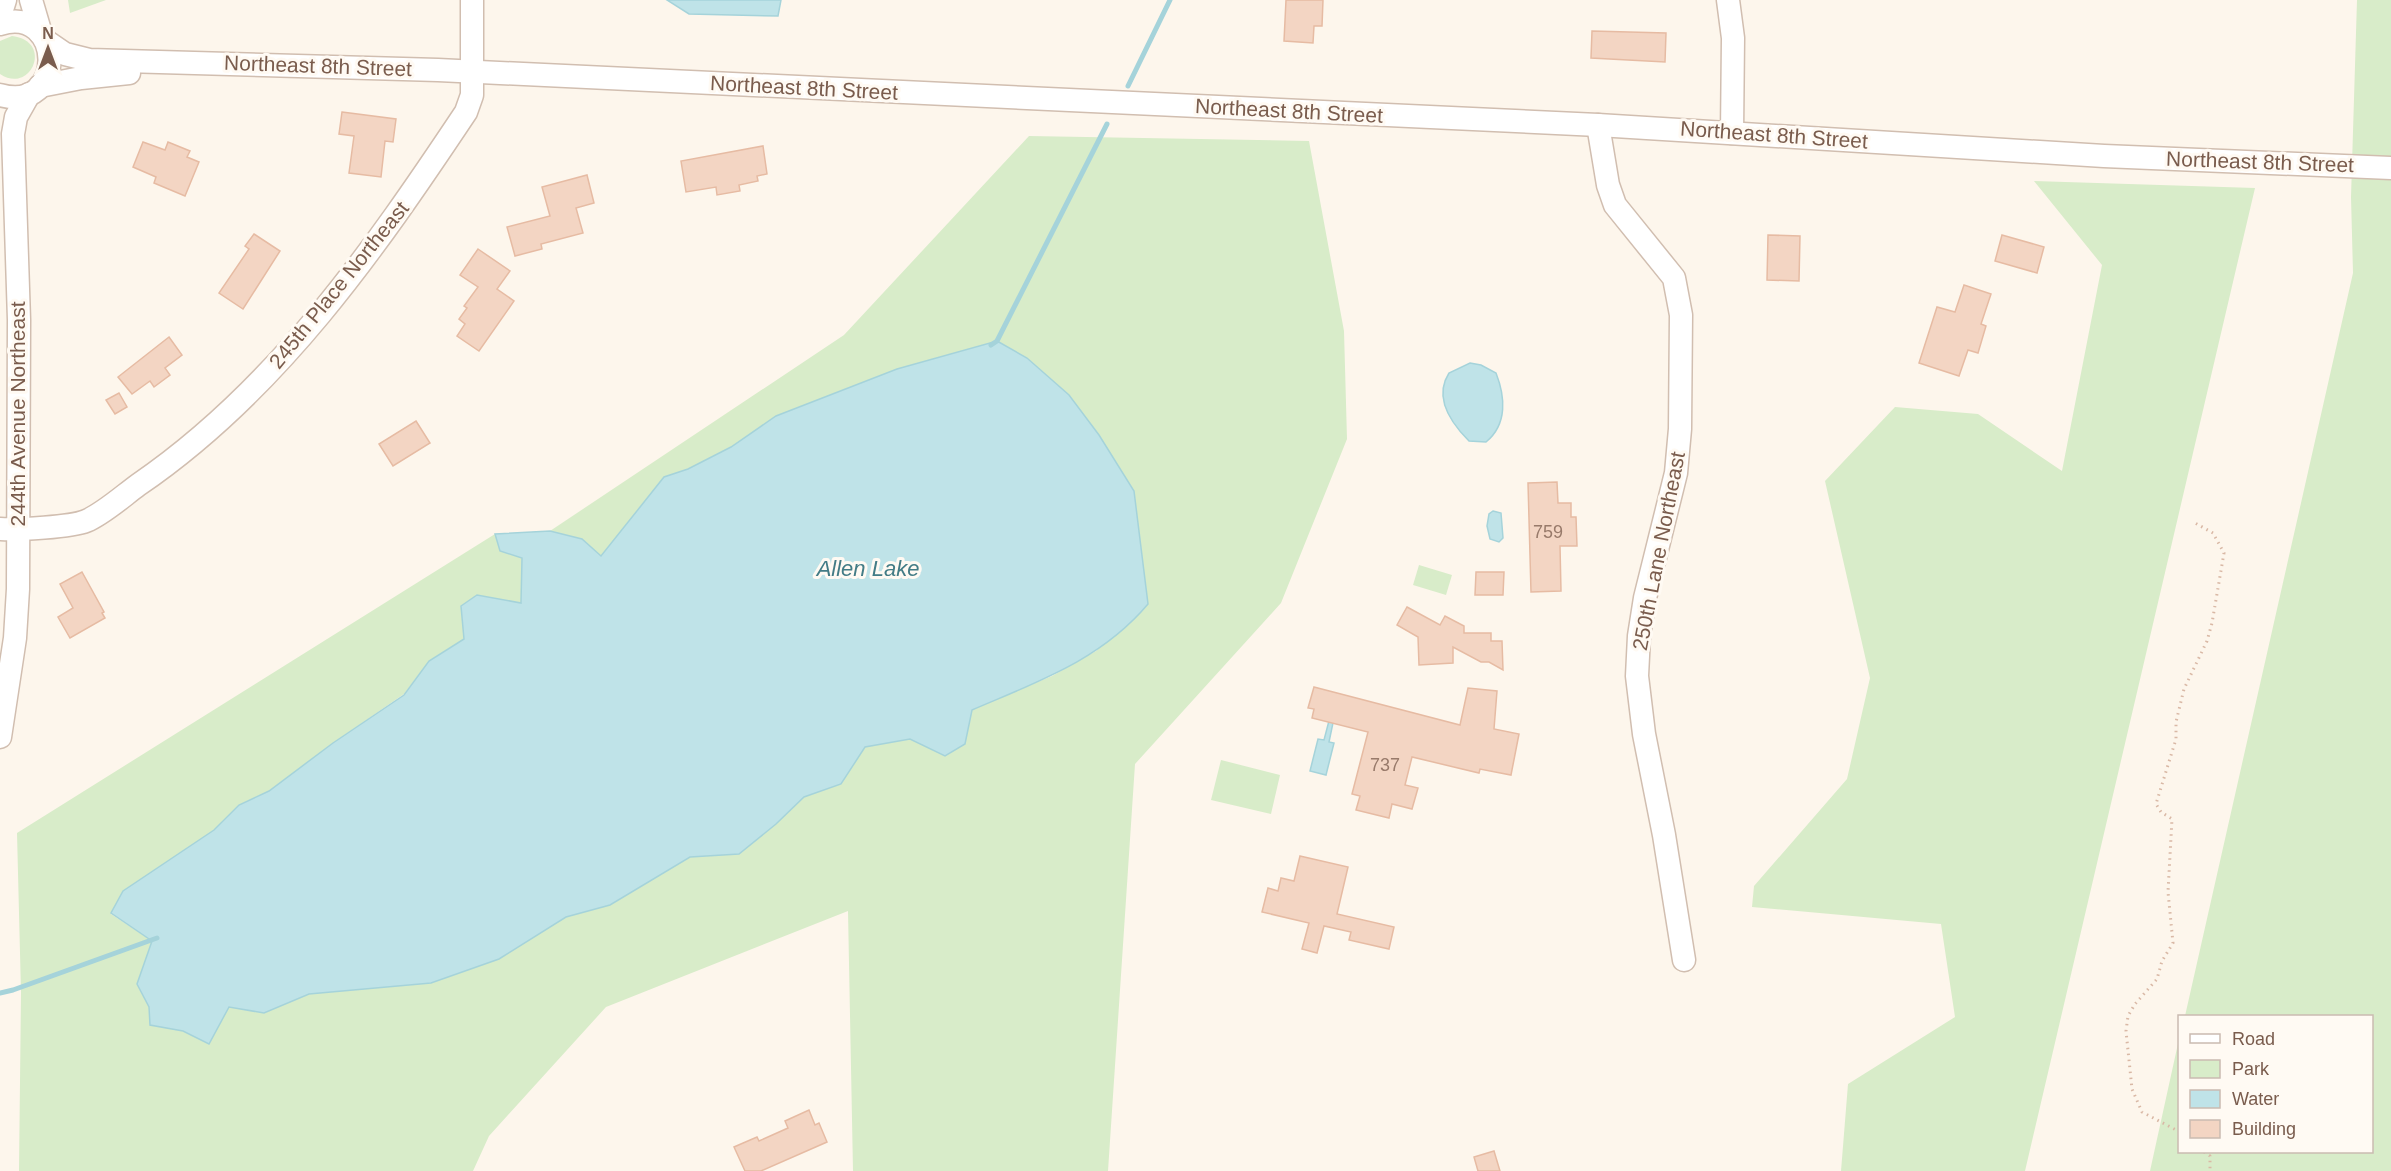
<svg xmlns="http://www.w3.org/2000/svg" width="2391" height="1171" font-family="Arial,sans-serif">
<rect width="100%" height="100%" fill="#fdf6ec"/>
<!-- green -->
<g fill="#d8ecc9">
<polygon points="68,0 106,0 70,13"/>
<polygon points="2357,0 2391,0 2391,1171 2150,1171 2179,1039 2180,1152 2372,1152 2372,1016 2185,1016 2353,273 2351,197"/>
<path d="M12,36C54,41 31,95 0,74V41Z"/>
<polygon points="1029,136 1309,141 1344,331 1347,439 1281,603 1135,764 1108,1171 853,1171 848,911 606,1007 489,1136 473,1171 19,1171 21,993 17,833 495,534 500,551 522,557 521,603 477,595 461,606 464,639 429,661 404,694 333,743 269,791 239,805 214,830 155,870 111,914 152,941 137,984 149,1007 150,1025 183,1031 209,1044 228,1007 264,1013 309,994 431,983 499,959 566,917 610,905 690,857 739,854 776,824 804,797 841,784 865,747 910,739 965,744 971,710 1052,676 1096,651 1148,604 1134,491 1099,435 1069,395 1027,358 997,341 897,369 776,416 731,447 688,469 664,477 601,556 582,539 550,531 844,335"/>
<polygon points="2034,181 2255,188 2025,1171 1841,1171 1848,1084 1955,1017 1941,924 1752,907 1754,886 1847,779 1870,678 1825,481 1895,407 1978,414 2062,471 2102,265"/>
<polygon points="1419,565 1452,575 1446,595 1413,585"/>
<polygon points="1221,760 1280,775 1271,814 1211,800"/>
</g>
<!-- water -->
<g fill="#bfe3e8" stroke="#a5d3da" stroke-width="1.5">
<polygon points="667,0 781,0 778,16 689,14"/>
<path d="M997,341L1027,358L1069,395L1099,435L1134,491L1148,604C1101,660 1037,682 972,710L965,744L945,756L910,739L865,747L841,784L804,797L776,824L739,854L690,857L610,905L566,917L499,959L431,983L309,994L264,1013L229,1007L209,1044L183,1031L150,1025L149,1007L137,984L152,941L111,913L123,891L214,830L239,805L269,791L333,743L404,695L429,661L464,639L461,606L477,595L521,603L522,558L500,551L495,534L550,531L582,539L601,556L664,477L688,469L731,447L776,416L897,369Z"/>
<path d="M1470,363L1481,365L1496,373C1505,396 1508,424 1486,442L1469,441C1451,423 1433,398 1449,373Z"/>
<polygon points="1493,511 1501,513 1503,538 1499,542 1490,539 1487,526 1489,514"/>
<polygon points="1330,717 1334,718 1329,742 1334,743 1326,775 1310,771 1318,739 1324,740"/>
</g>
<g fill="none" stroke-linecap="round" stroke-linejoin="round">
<!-- stream -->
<g stroke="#a5d3da" stroke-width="5">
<polyline points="1128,86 1170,0"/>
<polyline points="991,345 997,341 1107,124"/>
<polyline points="0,993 13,990 157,938"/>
</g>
</g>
<!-- building -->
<g fill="#f3d5c3" stroke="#e6bba3" stroke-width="1.5">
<polygon points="1286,0 1323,0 1322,26 1314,26 1313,43 1284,41"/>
<polygon points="1592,31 1666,33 1665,62 1591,58"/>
<polygon points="342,112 396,119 393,142 385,141 381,177 349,173 354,136 339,134"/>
<polygon points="143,142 165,150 168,142 190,151 187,157 199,162 185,196 154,183 156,177 133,167"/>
<polygon points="763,146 767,174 757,176 758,181 739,185 740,191 717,195 716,187 686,192 681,161"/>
<polygon points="587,175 594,203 576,208 583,233 541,244 542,249 515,256 507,227 550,216 542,187"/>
<polygon points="254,234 280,251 243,309 219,293 249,249 245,246"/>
<polygon points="1768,235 1800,236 1799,281 1767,280"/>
<polygon points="2002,235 2044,247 2037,273 1995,261"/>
<polygon points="478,249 510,271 497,289 514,301 479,351 457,336 465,324 459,319 467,308 464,306 478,287 460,275"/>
<polygon points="1964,285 1991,294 1981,324 1986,326 1978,353 1968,350 1959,376 1919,363 1937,307 1955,312"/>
<polygon points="169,337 182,355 165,368 170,375 154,387 150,381 132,394 118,377"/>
<polygon points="119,393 127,407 115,414 106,400"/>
<polygon points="416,421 430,443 393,466 379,444"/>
<polygon points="1557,482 1558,503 1571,503 1571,517 1576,517 1577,546 1560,546 1561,591 1531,592 1528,483"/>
<polygon points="82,572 104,612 102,613 105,618 70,638 58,617 73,608 60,584"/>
<polygon points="1476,572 1504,572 1503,595 1475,595"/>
<polygon points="1407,607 1440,625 1445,616 1464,626 1464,633 1491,633 1491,641 1502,641 1503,670 1489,662 1481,662 1453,647 1453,663 1419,665 1418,637 1397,625"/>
<polygon points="1314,687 1460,725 1468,688 1497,691 1494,729 1519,734 1511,775 1480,769 1479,773 1412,757 1405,785 1418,788 1412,809 1392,804 1389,818 1356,810 1360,796 1352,794 1368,732 1312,718 1314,709 1308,708"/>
<polygon points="1300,856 1348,867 1337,914 1394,927 1389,949 1349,940 1351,932 1324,926 1317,953 1302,949 1309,923 1262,912 1268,888 1278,891 1281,878 1294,881"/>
<polygon points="809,1110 815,1125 819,1123 827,1142 761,1171 745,1171 734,1147 757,1137 759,1141 788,1128 785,1121"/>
<polygon points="1494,1151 1500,1171 1478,1171 1474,1157"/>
</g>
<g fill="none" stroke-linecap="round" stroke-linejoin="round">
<!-- minor casing -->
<g stroke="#d1beb0" stroke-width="25">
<g id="minor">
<polyline points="31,0 41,34"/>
<polyline points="1728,0 1733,38 1732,133"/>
<polyline points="0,16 5,0"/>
<path d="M0,24C64,4 68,114 0,95"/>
<polyline points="46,41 65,54 89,60 438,70 1598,125 2104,156 2391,168"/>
<polyline points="40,86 81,78 129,73"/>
<polyline points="1598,125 1608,185 1615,205 1674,278 1681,315 1680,429 1676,473 1645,598 1639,636 1637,676 1644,734 1664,835 1684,960"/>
<path d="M0,529C17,530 72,527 86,521C103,514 123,496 138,485C277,390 374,250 466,112L472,95V0"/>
<polyline points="0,737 15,638 18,589 19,320 13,134 16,117 29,94"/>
</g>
</g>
<!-- path -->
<g stroke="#d9b8a5" stroke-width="3" stroke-dasharray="1.5 4.5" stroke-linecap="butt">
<polyline points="2180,1132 2142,1112 2132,1089 2126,1031 2128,1016 2135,1004 2157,979 2162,961 2173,943 2168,892 2172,819 2161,812 2156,804 2176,739 2176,722 2184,689 2207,641 2212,623 2224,553 2213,533 2195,523"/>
<polyline points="2204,1152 2210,1156 2210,1171"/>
</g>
<!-- minor -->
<use href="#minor" stroke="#fff" stroke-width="22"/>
</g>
<g text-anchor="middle" stroke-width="6" stroke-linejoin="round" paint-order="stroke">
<!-- number labels -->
<g font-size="18" fill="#987a6a">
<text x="1548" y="538">759</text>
<text x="1385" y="771">737</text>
</g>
<!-- street labels -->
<g font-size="21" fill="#7a5c4d" stroke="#fffaf3">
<text transform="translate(318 66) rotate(2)" y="7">Northeast 8th Street</text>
<text transform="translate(804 88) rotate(3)" y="7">Northeast 8th Street</text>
<text transform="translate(1289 111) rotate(3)" y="7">Northeast 8th Street</text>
<text transform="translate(1774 135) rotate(4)" y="7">Northeast 8th Street</text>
<text transform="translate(2260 162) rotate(2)" y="7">Northeast 8th Street</text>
<text transform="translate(339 285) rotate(-51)" y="7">245th Place Northeast</text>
<text transform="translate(18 414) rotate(-90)" y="7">244th Avenue Northeast</text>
<text transform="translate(1659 551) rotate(-79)" y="7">250th Lane Northeast</text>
</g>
<!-- water labels -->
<g font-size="22" font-style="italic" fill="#437c86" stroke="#fffaf3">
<text x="868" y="576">Allen Lake</text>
</g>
</g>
<!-- legend -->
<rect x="2178" y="1015" width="195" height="138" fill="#fffaf3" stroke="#cabbb1" stroke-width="1.5"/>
<rect x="2190" y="1034" width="30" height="9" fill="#ffffff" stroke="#cabbb1" stroke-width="1.5"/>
<text x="2232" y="1045" font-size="18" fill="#7a5c4d">Road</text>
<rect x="2190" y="1060" width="30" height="18" fill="#d8ecc9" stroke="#cabbb1" stroke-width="1.5"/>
<text x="2232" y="1075" font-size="18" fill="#7a5c4d">Park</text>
<rect x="2190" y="1090" width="30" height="18" fill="#bfe3e8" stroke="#cabbb1" stroke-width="1.5"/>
<text x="2232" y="1105" font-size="18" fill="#7a5c4d">Water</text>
<rect x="2190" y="1120" width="30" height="18" fill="#f3d5c3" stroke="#cabbb1" stroke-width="1.5"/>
<text x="2232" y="1135" font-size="18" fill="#7a5c4d">Building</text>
<!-- north arrow -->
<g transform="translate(48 48)" stroke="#fffaf3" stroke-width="4.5" paint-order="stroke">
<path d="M0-4.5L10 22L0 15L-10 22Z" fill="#7a5c4d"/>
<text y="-9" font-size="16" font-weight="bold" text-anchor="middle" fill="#7a5c4d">N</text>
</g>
</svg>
